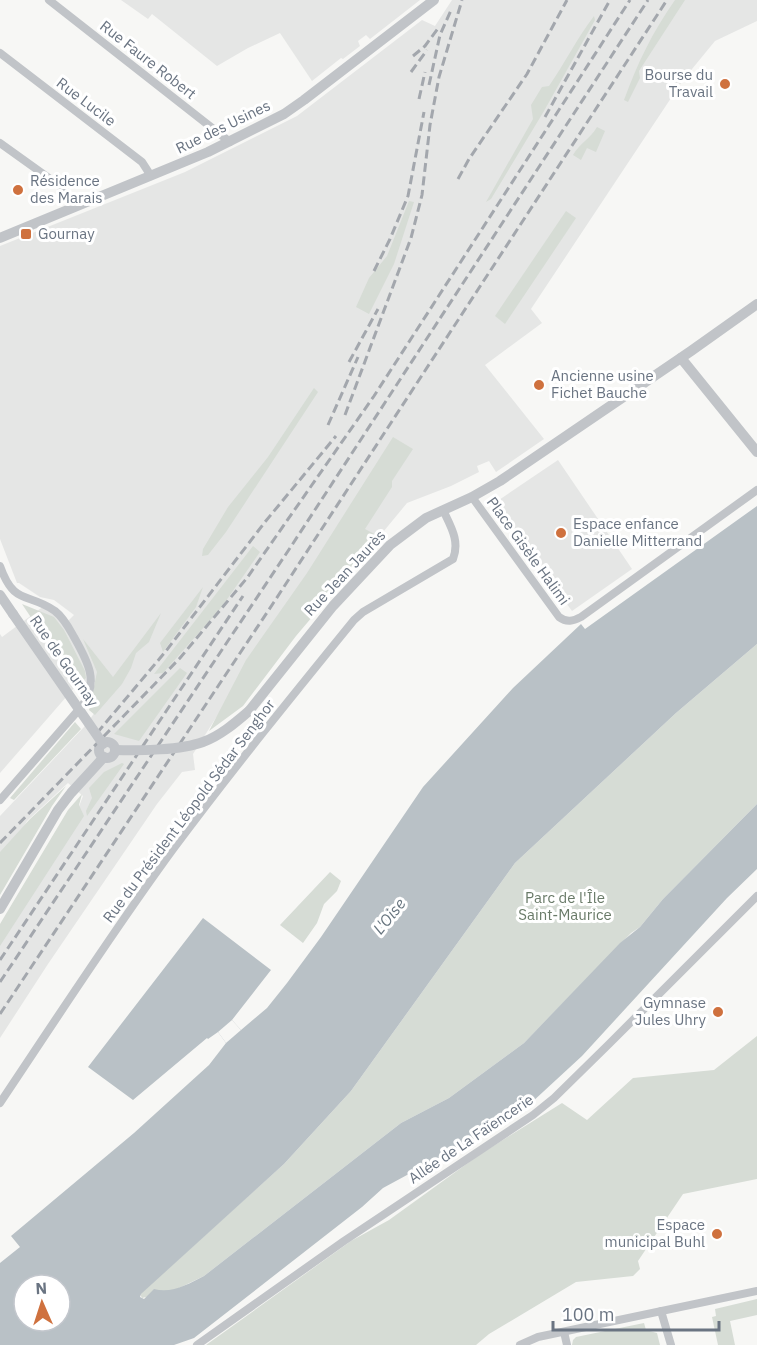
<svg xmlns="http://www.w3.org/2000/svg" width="757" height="1345" font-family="'IBM Plex Sans',sans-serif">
<rect width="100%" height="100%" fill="#f7f7f5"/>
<!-- built -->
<g fill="#e5e6e5">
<polygon points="121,0 420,0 370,39 366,35 358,41 360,46 343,59 341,58 312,81 280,33 248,48 217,66 152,14 148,19"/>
<polygon points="452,0 757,0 757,21 715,41 683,80 531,309 542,323 485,365 544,439 496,472 489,461 477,466 479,472 451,486 407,503 374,543 219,713 193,754 195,770 182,772 157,804 48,964 0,1038 0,943 68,835 83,796 68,783 27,821 0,869 0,816 84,727 118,681 112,677 74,688 0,773 0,634 2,637 44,606 66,623 74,615 54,600 40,597 19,583 17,583 0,539 0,246 185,172 297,116 422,20 435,26"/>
<polygon points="558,460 632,569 572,611 493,504"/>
</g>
<!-- green -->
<g fill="#d6dcd5">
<path d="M675,0H685L639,71L640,78L628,102L624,100C638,62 652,33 675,0Z"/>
<path d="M594,16L595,20L544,111L491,199L486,202L533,119L531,105L542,87L549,86C565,63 577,38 594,16Z"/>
<path d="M597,127L605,131L596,152L587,148L581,160L573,155C580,143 590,139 597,127Z"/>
<polygon points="409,201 414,202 394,264 369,314 356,307 369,278 387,256"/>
<polygon points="566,211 576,218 505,324 495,316"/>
<polygon points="314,388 318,392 226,532 208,555 202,556 203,549 228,507 268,457"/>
<polygon points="393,437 413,449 392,481 392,487 365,529 380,537 296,636 243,706 209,731 246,660 307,573"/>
<polygon points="253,546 260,552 221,608 163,673 154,674"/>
<polygon points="203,587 196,607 163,652 160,643"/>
<polygon points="22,604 54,617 64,630 85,671 86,678 77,686"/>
<polygon points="161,613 149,642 136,653 131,668 122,684 95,715 89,710 97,672 83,639 113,677"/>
<polygon points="757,644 757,804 663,899 640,927 631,933 524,1043 449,1098 401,1123 204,1276 177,1289 142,1298 140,1294 284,1164 351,1091 515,863 676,713"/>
<polygon points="180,668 187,673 139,741 114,734"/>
<polygon points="75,722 81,729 14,800 10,798"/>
<polygon points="122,763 124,764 87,816 86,811 92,798 89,788 104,772"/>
<polygon points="66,786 52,806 0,895 0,852 30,819"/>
<polygon points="82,794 79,805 84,816 0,946 0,924 68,810"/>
<polygon points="330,872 341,881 337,891 324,904 317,923 303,943 280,925"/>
<polygon points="757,1036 757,1179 683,1194 638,1261 640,1269 633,1276 576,1282 489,1334 476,1345 206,1345 351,1241 389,1220 479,1155 562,1103 587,1120 633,1078 714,1070"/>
<polygon points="757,1299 757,1315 730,1321 735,1345 718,1345 712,1317 716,1316 715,1309"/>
<polygon points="644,1323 646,1330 657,1333 660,1345 572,1345 573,1340 576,1337"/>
</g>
<!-- water -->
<path fill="#b9c1c6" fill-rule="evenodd" d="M757,506V644L676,713L515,863L351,1091L284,1164L141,1294L140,1297L144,1299L154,1289C172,1294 188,1284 204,1276L401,1123L449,1098L524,1043L620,943L640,927L663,899L757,804V869L727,898L582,1056L518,1115L383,1188L362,1207L194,1338L174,1345H0V1263L20,1247L11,1236L134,1133L209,1065L226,1043L218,1032L208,1039L207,1038L133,1100L88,1067L203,918L271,970L232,1020L241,1030L267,1008L287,983L321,937L423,787L513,688L581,624L585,629ZM24,1285H60V1321H24Z"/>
<!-- pier -->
<polygon fill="#f7f7f5" points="232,1020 241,1030 226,1043 218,1032"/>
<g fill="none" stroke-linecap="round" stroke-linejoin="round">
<!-- minor -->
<g stroke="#c1c4c8" stroke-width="8">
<polyline points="49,0 230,142"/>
<polyline points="0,53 142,162 151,176"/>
<polyline points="0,143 60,186 73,208"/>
<path d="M472,497L559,617C567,623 573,621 581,617L757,490"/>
<path d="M0,566C14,606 28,592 55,611C64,618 69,628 74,637C87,660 100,682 82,706L0,800"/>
<path d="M0,1103C57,1018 113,931 174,848C232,770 293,695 354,620L363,612L453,559C460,541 451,527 443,510"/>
<polyline points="661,1311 671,1345"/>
<polyline points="564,1332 567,1345"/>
<polyline points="197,1345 344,1241 533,1115 554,1098 609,1044 757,896"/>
<polyline points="520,1345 538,1337 757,1291"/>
</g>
<!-- tertiary -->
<g stroke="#c1c4c8" stroke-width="10">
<polyline points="0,238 208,152 284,114 304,100 434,0"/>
<polyline points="681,358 757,452"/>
<polyline points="0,595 13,614"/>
<polyline points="249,711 333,606 390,545 426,518 472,497 500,481 691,351 757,304"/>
<circle cx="107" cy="750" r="8"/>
<polyline points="0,909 58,810 71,793 104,757"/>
</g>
<!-- rail -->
<g stroke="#a3a7ad" stroke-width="3" stroke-dasharray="9 4.5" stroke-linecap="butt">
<polyline points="413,56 425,46 439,27"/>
<polyline points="411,72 427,50"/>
<polyline points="429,85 440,35 452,8"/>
<polyline points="419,99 425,72"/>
<polyline points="545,117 610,0"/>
<polyline points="458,179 469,159 527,74 567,0"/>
<polyline points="374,271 390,239 408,196 424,112"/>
<polyline points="349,362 378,309"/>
<polyline points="345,415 411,238 422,195 430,125 439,77 462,0"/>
<polyline points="328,425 358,357"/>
<polyline points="97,733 166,651 265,522 336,436"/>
<polyline points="0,843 180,658 247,578 374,396 630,0"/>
<polyline points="0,960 243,596"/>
<polyline points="0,982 290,548 648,0"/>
<polyline points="0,1014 274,602 667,0"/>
</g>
<!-- tertiary-bridge -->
<g stroke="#c1c4c8" stroke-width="10">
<polyline points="13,614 103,744"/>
<path d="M115,750C138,751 182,750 203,742C220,736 235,723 249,711"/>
</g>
</g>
<!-- markers -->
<g fill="#cf713e" stroke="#fff" stroke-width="2">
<circle cx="725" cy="84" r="6"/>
<circle cx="18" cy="190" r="6"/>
<rect x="20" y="228" width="12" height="12" rx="3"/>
<circle cx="539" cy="385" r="6"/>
<circle cx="561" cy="533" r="6"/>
<circle cx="718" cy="1012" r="6"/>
<circle cx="717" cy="1234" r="6"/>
</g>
<g text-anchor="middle" stroke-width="6" stroke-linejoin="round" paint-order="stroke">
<!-- street labels -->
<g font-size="15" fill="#6a7482" stroke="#fff">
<text transform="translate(148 60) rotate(38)" y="5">Rue Faure Robert</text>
<text transform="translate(86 102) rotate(37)" y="5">Rue Lucile</text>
<text transform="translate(223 127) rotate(-26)" y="5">Rue des Usines</text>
<text transform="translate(528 551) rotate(54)" y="5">Place Gisèle Halimi</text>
<text transform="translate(345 573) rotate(-47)" y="5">Rue Jean Jaurès</text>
<text transform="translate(64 661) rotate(55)" y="5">Rue de Gournay</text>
<text transform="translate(189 811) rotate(-53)" y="5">Rue du Président Léopold Sédar Senghor</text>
<text transform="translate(471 1139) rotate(-34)" y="5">Allée de La Faïencerie</text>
</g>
<!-- poi labels -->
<g font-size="15" fill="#6a7482" stroke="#fff" text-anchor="start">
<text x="713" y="80" text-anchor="end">Bourse du<tspan x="713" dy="17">Travail</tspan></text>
<text x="30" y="186">Résidence<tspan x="30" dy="17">des Marais</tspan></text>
<text x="38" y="239">Gournay</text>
<text x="551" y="381">Ancienne usine<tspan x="551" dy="17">Fichet Bauche</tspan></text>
<text x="573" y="529">Espace enfance<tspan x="573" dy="17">Danielle Mitterrand</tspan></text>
<text x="706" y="1008" text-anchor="end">Gymnase<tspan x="706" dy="17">Jules Uhry</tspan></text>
<text x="705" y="1230" text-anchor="end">Espace<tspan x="705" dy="17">municipal Buhl</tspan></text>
</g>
<!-- park labels -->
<g font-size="15" fill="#697a68" stroke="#fff">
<text x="565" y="903">Parc de l'Île<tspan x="565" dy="17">Saint-Maurice</tspan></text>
</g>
<!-- water labels -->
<g font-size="16" font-style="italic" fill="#66747e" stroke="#fff">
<text transform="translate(389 916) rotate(-51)" y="6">L'Oise</text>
</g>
</g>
<!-- north arrow -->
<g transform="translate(42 1303) rotate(357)"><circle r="28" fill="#ffffff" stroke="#c3c7cd" stroke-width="1.5"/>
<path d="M0-4.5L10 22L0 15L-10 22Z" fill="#cf713e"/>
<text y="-9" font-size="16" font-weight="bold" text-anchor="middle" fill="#6a7482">N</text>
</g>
<!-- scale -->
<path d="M553 1321v9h166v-9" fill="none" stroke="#6a7482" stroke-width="3"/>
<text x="562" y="1321" font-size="18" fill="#6a7482" stroke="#ffffff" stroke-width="4.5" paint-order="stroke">100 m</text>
</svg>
